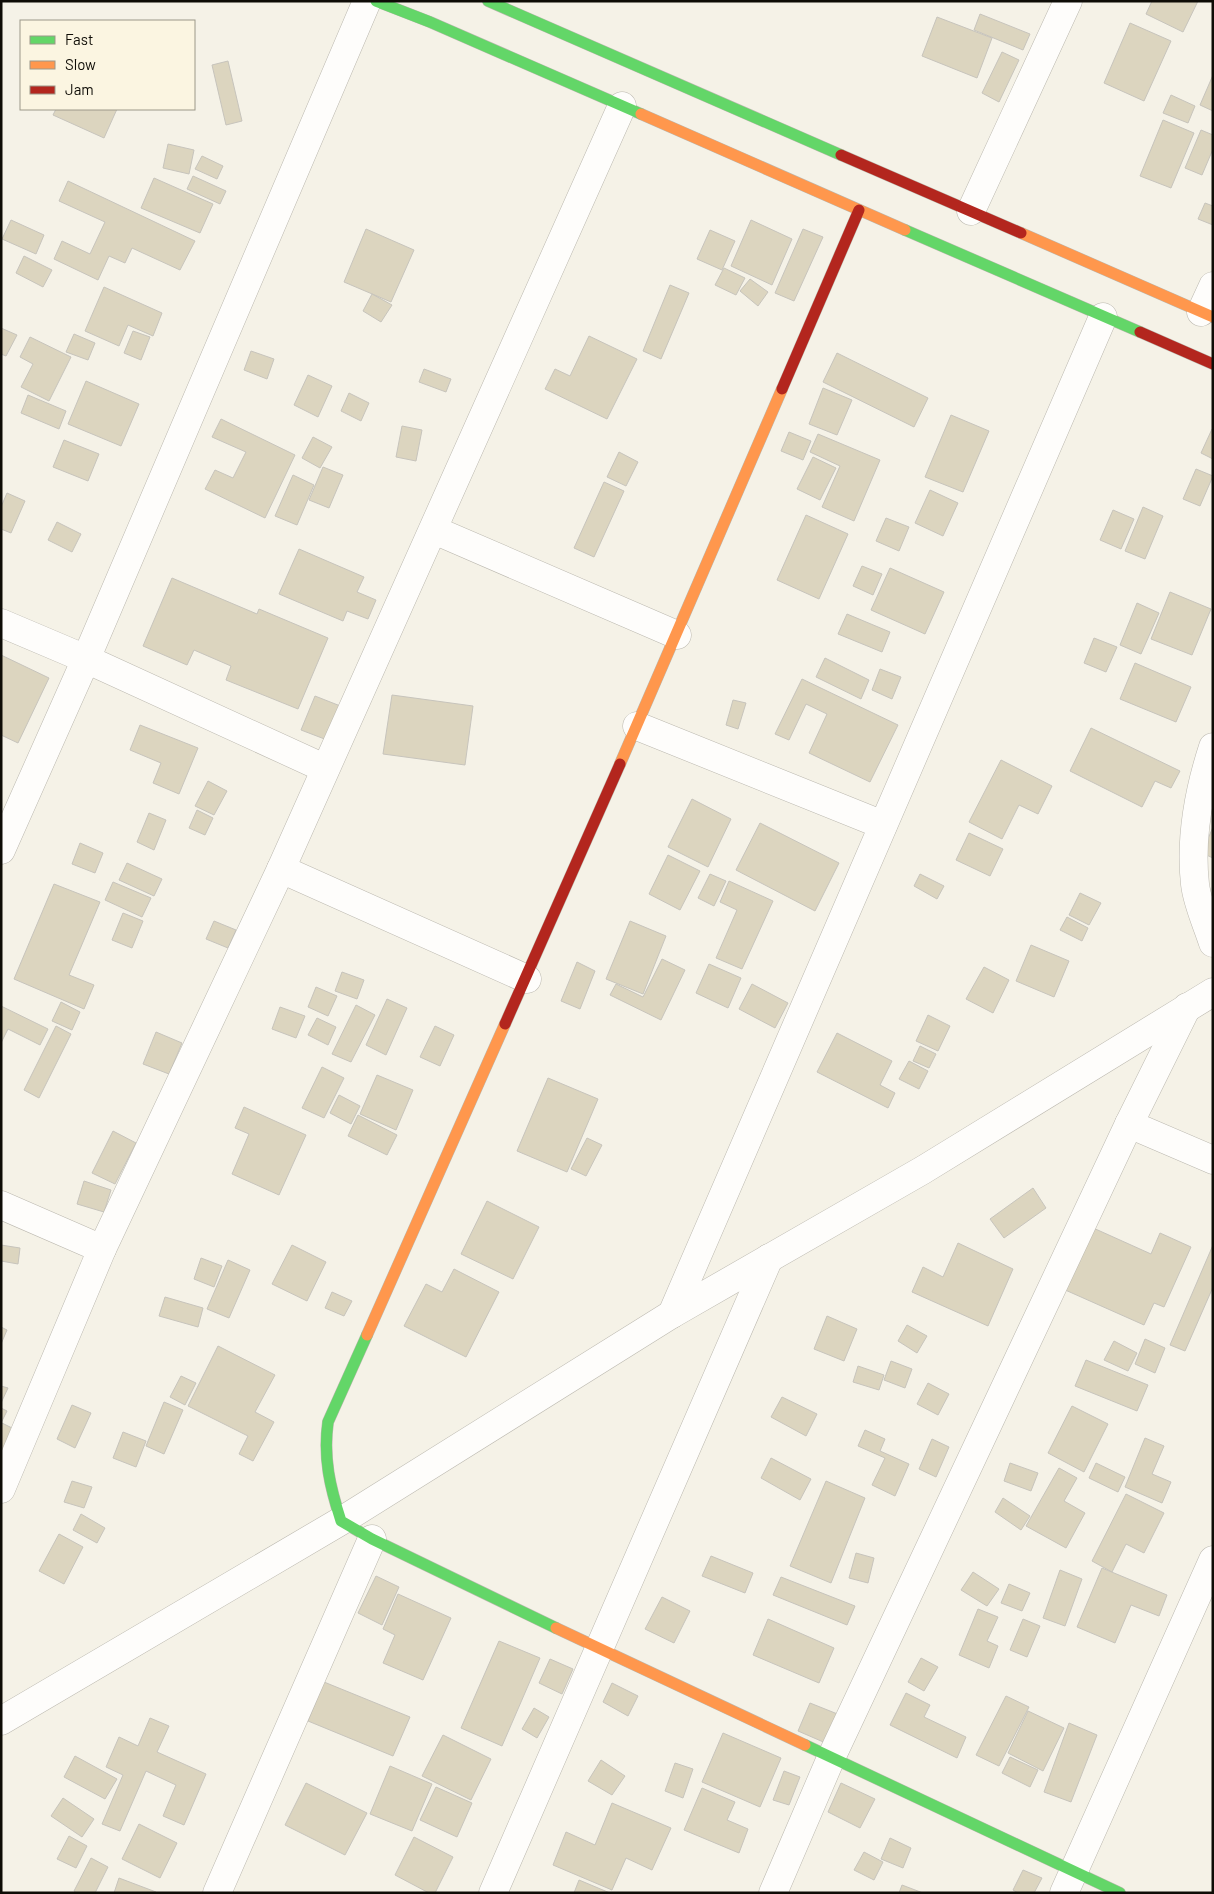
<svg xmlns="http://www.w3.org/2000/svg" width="1214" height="1894" font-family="Barlow,sans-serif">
<rect width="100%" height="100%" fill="#f5f2e7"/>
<!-- building -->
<g fill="#dcd5bf" stroke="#c7c4bc">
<polygon points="1152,1 1198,1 1183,32 1146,14"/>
<polygon points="980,14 1030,34 1023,50 974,30"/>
<polygon points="937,17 992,38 977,78 922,56"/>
<polygon points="1130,23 1171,41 1144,101 1104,83"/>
<polygon points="1002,52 1019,60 999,102 982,93"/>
<polygon points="228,61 242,121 226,125 212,65"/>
<polygon points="1213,75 1213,111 1200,105"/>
<polygon points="1171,95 1195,106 1188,123 1163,113"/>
<polygon points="56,109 117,109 104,138 53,115"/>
<polygon points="1163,120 1194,133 1171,188 1140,176"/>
<polygon points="1201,130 1213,135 1213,149 1202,175 1185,168"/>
<polygon points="168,144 194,150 189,174 163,168"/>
<polygon points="202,156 223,166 217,179 195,169"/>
<polygon points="193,176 226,191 220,204 187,189"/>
<polygon points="154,178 213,204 200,233 141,208"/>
<polygon points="68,181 195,241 180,270 132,248 125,263 109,256 98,280 54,259 62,241 90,254 105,222 59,201"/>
<polygon points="1205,203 1213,206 1213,225 1198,219"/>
<polygon points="11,220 44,235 36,254 2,239"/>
<polygon points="751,220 792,239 772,285 731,266"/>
<polygon points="366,229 414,250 391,302 344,282"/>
<polygon points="803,229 823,237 794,301 775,293"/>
<polygon points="710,230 735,241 722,270 697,259"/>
<polygon points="24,256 52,270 43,287 16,273"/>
<polygon points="724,268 745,278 736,295 715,285"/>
<polygon points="750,279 768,292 758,306 740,291"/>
<polygon points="670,285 689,293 661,359 643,351"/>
<polygon points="104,287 162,313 153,336 128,325 119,346 85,331"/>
<polygon points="372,294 392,305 381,322 363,311"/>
<polygon points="1,328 17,335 6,356 1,354"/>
<polygon points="133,331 150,337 141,360 124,353"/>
<polygon points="74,334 95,343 88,360 66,352"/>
<polygon points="589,336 637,359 607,419 545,389 555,369 570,376"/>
<polygon points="30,337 71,357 49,401 21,387 33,364 20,357"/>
<polygon points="251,351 274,359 267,379 244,370"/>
<polygon points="837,353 928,398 914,427 823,382"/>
<polygon points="424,369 451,379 446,392 419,382"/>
<polygon points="308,375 332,386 318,417 294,405"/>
<polygon points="86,381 139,404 121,446 68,424"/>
<polygon points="823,388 852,400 837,435 809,424"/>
<polygon points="349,393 369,403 361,421 341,411"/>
<polygon points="28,395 66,411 59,429 21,413"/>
<polygon points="951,415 989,431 963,492 925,477"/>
<polygon points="221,419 295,455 265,518 205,489 215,470 233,478 246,452 212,437"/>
<polygon points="402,426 422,430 416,461 396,457"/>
<polygon points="1212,429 1213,429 1213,459 1201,453"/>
<polygon points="789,432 811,441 803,460 781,451"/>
<polygon points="818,434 880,460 854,521 822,507 840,466 810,452"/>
<polygon points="313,437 332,447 320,468 302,458"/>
<polygon points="64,440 99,454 88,481 53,467"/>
<polygon points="619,452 638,462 626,486 607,477"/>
<polygon points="813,457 836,468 820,500 797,489"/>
<polygon points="323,467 343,475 329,508 309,500"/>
<polygon points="1196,469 1213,476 1200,506 1183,499"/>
<polygon points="293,475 314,485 297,525 275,516"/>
<polygon points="604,482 624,491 594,557 574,548"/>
<polygon points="930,490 958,503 943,536 915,523"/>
<polygon points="7,493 25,501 11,533 1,529 1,507"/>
<polygon points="1143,507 1163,516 1145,559 1125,551"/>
<polygon points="1113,510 1134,519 1121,549 1100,540"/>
<polygon points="806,515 848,534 819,599 777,580"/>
<polygon points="886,518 909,527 899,551 876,541"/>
<polygon points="57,522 81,534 72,552 48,540"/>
<polygon points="299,549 364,577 357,592 376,600 368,619 347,611 343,621 279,594"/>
<polygon points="862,566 882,574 873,595 853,586"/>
<polygon points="890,568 944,592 925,634 871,610"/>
<polygon points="172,578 257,614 259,609 328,638 298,709 226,680 231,666 194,650 187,665 143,646"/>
<polygon points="1170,592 1211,609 1192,655 1151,639"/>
<polygon points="1137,603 1159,613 1141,654 1120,645"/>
<polygon points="847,614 890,632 882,652 838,634"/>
<polygon points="1094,638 1117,647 1106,672 1084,663"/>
<polygon points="1,655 49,678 18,743 1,735"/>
<polygon points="825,658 869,680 861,699 816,677"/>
<polygon points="1135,663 1191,687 1176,722 1120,699"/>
<polygon points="880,669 901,677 892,699 872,690"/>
<polygon points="802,679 898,725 870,782 809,753 827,714 806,704 789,740 775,734"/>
<polygon points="392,695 473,706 465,765 383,754"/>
<polygon points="315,696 348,709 335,743 301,730"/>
<polygon points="733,700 746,703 738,729 726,725"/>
<polygon points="140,725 198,748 179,794 153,783 161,763 130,750"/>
<polygon points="1091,728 1180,771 1171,788 1155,781 1142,807 1070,771"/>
<polygon points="1001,760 1052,786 1038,814 1019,805 1002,839 969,822"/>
<polygon points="208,781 227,791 214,815 195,806"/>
<polygon points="692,799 731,819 708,867 668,847"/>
<polygon points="197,810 213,818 205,835 189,828"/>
<polygon points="149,813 166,820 154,850 137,842"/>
<polygon points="760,823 839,863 815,911 736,870"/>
<polygon points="1213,827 1213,858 1202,853"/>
<polygon points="969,833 1003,849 990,876 956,860"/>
<polygon points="80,843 103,853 95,873 72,864"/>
<polygon points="668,855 700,871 680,910 649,894"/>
<polygon points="127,863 162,879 154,896 119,880"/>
<polygon points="710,874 726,881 714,906 698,898"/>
<polygon points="920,874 944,886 937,899 914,886"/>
<polygon points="729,881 773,901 742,969 716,958 737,910 720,902"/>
<polygon points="113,882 151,898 142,917 105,900"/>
<polygon points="54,884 100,902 69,975 94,985 84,1009 14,979"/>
<polygon points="1080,893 1101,903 1089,925 1069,915"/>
<polygon points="123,913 143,921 132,948 112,940"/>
<polygon points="1067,917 1088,928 1082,941 1060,930"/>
<polygon points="214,921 236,930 228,948 206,939"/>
<polygon points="630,921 666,936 643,994 606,979"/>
<polygon points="1031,945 1069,961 1054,997 1016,981"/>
<polygon points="662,959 685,970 661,1020 610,995 616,984 643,997"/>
<polygon points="577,962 595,971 580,1009 561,1001"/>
<polygon points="709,964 741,978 728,1008 696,993"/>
<polygon points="984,967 1009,980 993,1013 966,999"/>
<polygon points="342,972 364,980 357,999 335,991"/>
<polygon points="752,984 788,1003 775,1028 739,1009"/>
<polygon points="316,987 337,996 328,1016 308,1007"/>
<polygon points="387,999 407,1008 386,1055 366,1045"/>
<polygon points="61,1002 80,1012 72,1030 52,1021"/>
<polygon points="356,1005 375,1015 351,1062 332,1054"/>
<polygon points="1,1006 48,1029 40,1045 8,1029 1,1043"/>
<polygon points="280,1007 305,1016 296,1038 272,1029"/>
<polygon points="928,1015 950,1026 938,1051 916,1041"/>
<polygon points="317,1018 336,1027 328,1045 308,1035"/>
<polygon points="56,1026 71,1034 39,1098 24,1090"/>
<polygon points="435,1026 454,1035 440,1066 420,1057"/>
<polygon points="156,1032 182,1043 169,1074 143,1064"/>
<polygon points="837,1033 892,1061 880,1085 895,1093 888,1108 817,1072"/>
<polygon points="920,1046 936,1054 929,1068 913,1061"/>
<polygon points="909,1061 928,1071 919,1089 899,1079"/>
<polygon points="322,1067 344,1078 324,1118 302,1108"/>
<polygon points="377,1075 413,1090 396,1130 360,1114"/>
<polygon points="548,1078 598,1099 567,1172 517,1151"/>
<polygon points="339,1095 360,1106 351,1124 330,1113"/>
<polygon points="244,1107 306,1135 279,1195 232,1174 249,1134 235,1128"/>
<polygon points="358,1115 397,1135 387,1155 348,1136"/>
<polygon points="113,1131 136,1143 115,1184 92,1173"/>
<polygon points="587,1138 602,1145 586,1176 571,1169"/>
<polygon points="84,1181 111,1190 104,1212 77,1204"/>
<polygon points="1033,1188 1046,1208 1004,1238 990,1219"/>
<polygon points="487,1201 539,1227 513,1279 461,1254"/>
<polygon points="1091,1227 1151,1254 1160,1233 1191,1247 1164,1307 1154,1303 1144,1325 1063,1289"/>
<polygon points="958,1243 1013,1269 988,1326 912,1292 923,1267 943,1277"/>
<polygon points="1,1245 20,1248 18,1264 1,1261"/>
<polygon points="292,1245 326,1262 307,1301 272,1284"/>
<polygon points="1213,1245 1213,1287 1185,1351 1170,1345"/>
<polygon points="201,1258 222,1266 214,1287 194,1279"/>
<polygon points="228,1260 250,1270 229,1318 207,1309"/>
<polygon points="454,1269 499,1292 466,1357 404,1326 426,1284 442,1292"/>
<polygon points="332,1292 352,1301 344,1316 325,1308"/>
<polygon points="165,1297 203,1308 198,1327 159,1316"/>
<polygon points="827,1316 857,1329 844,1361 814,1349"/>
<polygon points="907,1325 927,1336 917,1353 898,1341"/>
<polygon points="1,1327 7,1330 1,1344"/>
<polygon points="1145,1339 1165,1348 1155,1373 1135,1364"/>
<polygon points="1114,1341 1137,1353 1128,1371 1104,1360"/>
<polygon points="218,1346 275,1375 255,1412 274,1422 253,1461 239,1454 248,1436 188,1406"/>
<polygon points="1086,1360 1148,1385 1137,1411 1075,1386"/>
<polygon points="891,1361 912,1369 905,1388 884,1380"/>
<polygon points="858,1366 884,1375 879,1390 853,1382"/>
<polygon points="181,1376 196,1383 185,1405 170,1397"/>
<polygon points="928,1383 949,1394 938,1415 917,1404"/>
<polygon points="1,1386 8,1388 1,1403"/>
<polygon points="782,1397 817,1414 806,1436 771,1417"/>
<polygon points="164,1402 183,1410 164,1454 146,1446"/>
<polygon points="72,1405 91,1413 75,1448 57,1439"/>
<polygon points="1072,1406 1108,1424 1084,1472 1048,1453"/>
<polygon points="1,1408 7,1411 1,1423"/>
<polygon points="2,1423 20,1432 1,1468 1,1425"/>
<polygon points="865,1430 885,1439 880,1451 909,1464 895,1496 872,1485 885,1458 858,1446"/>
<polygon points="123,1432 146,1441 136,1467 113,1458"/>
<polygon points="1145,1438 1164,1446 1152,1474 1171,1482 1162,1503 1125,1487"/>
<polygon points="932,1439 949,1447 936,1477 919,1469"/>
<polygon points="771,1458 811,1479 800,1500 761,1478"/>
<polygon points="1010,1463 1038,1473 1031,1491 1004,1481"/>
<polygon points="1096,1463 1125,1477 1118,1492 1089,1478"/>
<polygon points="1059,1468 1077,1478 1064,1501 1085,1513 1066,1548 1026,1526"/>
<polygon points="72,1481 92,1487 84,1508 64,1502"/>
<polygon points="826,1481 865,1498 831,1583 790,1566"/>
<polygon points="1126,1494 1164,1513 1144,1553 1126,1544 1112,1572 1092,1561"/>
<polygon points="1003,1498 1030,1516 1021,1530 995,1512"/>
<polygon points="81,1514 105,1528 97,1543 73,1530"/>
<polygon points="59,1534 83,1547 64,1584 39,1571"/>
<polygon points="856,1553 874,1558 868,1583 849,1578"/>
<polygon points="711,1556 753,1573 745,1593 702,1576"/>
<polygon points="1102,1568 1167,1595 1159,1616 1131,1605 1115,1643 1077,1627"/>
<polygon points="1060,1570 1082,1579 1065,1626 1043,1618"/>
<polygon points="973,1572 999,1589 987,1606 961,1590"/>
<polygon points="376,1576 399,1587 382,1625 358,1613"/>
<polygon points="781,1577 855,1606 847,1625 773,1595"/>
<polygon points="1009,1584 1030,1593 1022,1611 1001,1603"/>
<polygon points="398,1594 451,1618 423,1680 383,1663 395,1635 383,1629"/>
<polygon points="662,1597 690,1611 674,1643 645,1629"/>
<polygon points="978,1609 998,1617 987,1641 998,1646 989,1668 959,1655"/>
<polygon points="768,1619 834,1648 819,1683 753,1655"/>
<polygon points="1023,1619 1040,1626 1027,1657 1010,1650"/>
<polygon points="499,1641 540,1658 502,1746 461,1728"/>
<polygon points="921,1658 938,1667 924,1691 908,1682"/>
<polygon points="550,1659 573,1669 562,1694 539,1683"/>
<polygon points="324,1682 410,1717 393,1756 308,1721"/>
<polygon points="612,1683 638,1696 628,1716 603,1702"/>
<polygon points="906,1693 930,1705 924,1717 966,1737 957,1758 890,1725"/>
<polygon points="1006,1696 1029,1707 999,1766 976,1755"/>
<polygon points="810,1703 840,1715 828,1744 798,1731"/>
<polygon points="534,1708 549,1717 537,1738 522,1729"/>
<polygon points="1028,1711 1064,1728 1043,1771 1008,1753"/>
<polygon points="150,1718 169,1726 157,1752 206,1774 184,1825 163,1816 176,1785 146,1771 120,1831 102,1824 123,1775 106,1767 119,1737 138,1746"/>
<polygon points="1069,1723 1097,1735 1071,1802 1044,1792"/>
<polygon points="723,1733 781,1758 760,1807 702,1782"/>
<polygon points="443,1735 491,1759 471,1800 422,1776"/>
<polygon points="75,1756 117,1779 105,1799 64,1777"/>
<polygon points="1010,1757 1038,1770 1030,1787 1002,1773"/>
<polygon points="601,1760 625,1776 612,1795 588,1781"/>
<polygon points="675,1763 693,1769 683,1798 665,1791"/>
<polygon points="390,1766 432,1784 412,1831 370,1814"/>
<polygon points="784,1771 800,1777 789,1805 773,1800"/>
<polygon points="306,1783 367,1813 345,1855 285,1825"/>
<polygon points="841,1783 875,1799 860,1828 828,1812"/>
<polygon points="436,1787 472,1803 457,1837 420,1820"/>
<polygon points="702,1788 735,1802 727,1820 748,1829 739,1853 684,1830"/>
<polygon points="63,1798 94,1819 82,1837 51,1816"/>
<polygon points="612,1803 671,1828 652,1870 626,1858 612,1890 553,1865 566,1832 595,1845"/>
<polygon points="139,1824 177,1843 160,1878 122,1859"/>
<polygon points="69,1836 87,1846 76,1868 57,1859"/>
<polygon points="414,1837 453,1857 435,1893 429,1893 395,1875"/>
<polygon points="890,1838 911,1848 903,1868 881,1859"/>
<polygon points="864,1852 883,1862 874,1880 854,1870"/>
<polygon points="91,1858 108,1867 95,1893 77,1893 74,1891"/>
<polygon points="1023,1870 1042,1878 1034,1893 1018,1893 1013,1890"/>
<polygon points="119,1878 156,1892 155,1893 114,1893"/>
<polygon points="579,1880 610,1893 574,1893"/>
<polygon points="902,1885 923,1893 899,1893"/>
</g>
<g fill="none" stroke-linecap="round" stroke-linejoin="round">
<!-- street casing -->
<g stroke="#bbb8af" stroke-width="29">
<g id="street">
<polyline points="971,211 1068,1"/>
<polyline points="1201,312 1213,286"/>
<polyline points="434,530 677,635"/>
<polyline points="1,623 86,659 324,768"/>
<polyline points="637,726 883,825"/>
<path d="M1213,747C1199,790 1190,839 1195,884C1197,903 1207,924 1213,943"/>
<polyline points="1,850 86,659 367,1"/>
<polyline points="281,869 527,979"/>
<polyline points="1187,1007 1129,1124 1213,1160"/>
<polyline points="1,1205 102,1249"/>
<polyline points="672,1314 1103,317"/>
<polyline points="1,1489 102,1249 281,869 622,106"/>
<polyline points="1,1721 341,1521 672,1314 923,1170 1213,992"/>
<polyline points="217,1893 372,1539"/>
<polyline points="493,1893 769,1258"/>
<polyline points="773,1893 831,1758 1129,1124"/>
<polyline points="1064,1893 1213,1560"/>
</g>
</g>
<!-- fast casing -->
<g stroke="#bbb8af" stroke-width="12">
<g id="fast">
<polyline points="376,1 430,22 641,114"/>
<polyline points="488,1 841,155"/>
<polyline points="905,230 1140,332"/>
<path d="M367,1335L328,1422C323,1458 330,1487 341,1521L372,1539L556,1628"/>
<polyline points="805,1745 1120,1893"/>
</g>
</g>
<!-- slow casing -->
<g stroke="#bbb8af" stroke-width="12">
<g id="slow">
<polyline points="641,114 905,230"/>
<polyline points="1021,233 1213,317"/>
<polyline points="620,764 782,389"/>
<polyline points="367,1335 505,1024"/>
<polyline points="556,1628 805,1745"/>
</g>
</g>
<!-- jam casing -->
<g stroke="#bbb8af" stroke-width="12">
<g id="jam">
<polyline points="841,155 1021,233"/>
<polyline points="1140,332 1213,364"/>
<polyline points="782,389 859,210"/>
<polyline points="505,1024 620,764"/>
</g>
</g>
<!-- street -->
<use href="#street" stroke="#fefdfb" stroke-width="28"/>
<!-- fast -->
<use href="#fast" stroke="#63d668" stroke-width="11"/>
<!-- slow -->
<use href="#slow" stroke="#ff974d" stroke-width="11"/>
<!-- jam -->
<use href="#jam" stroke="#b3261e" stroke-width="11"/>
</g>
<!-- border -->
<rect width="1214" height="1894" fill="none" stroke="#0e0c06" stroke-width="5"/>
<!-- legend -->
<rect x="20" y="20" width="175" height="90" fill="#fbf5e1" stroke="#9c9889"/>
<rect x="30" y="36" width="25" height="8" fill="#63d668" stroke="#9c9889"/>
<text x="65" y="45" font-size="15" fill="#0e0c06">Fast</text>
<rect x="30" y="61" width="25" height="8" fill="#ff974d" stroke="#9c9889"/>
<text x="65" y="70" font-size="15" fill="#0e0c06">Slow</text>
<rect x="30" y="86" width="25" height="8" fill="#b3261e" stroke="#9c9889"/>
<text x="65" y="95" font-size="15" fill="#0e0c06">Jam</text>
</svg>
